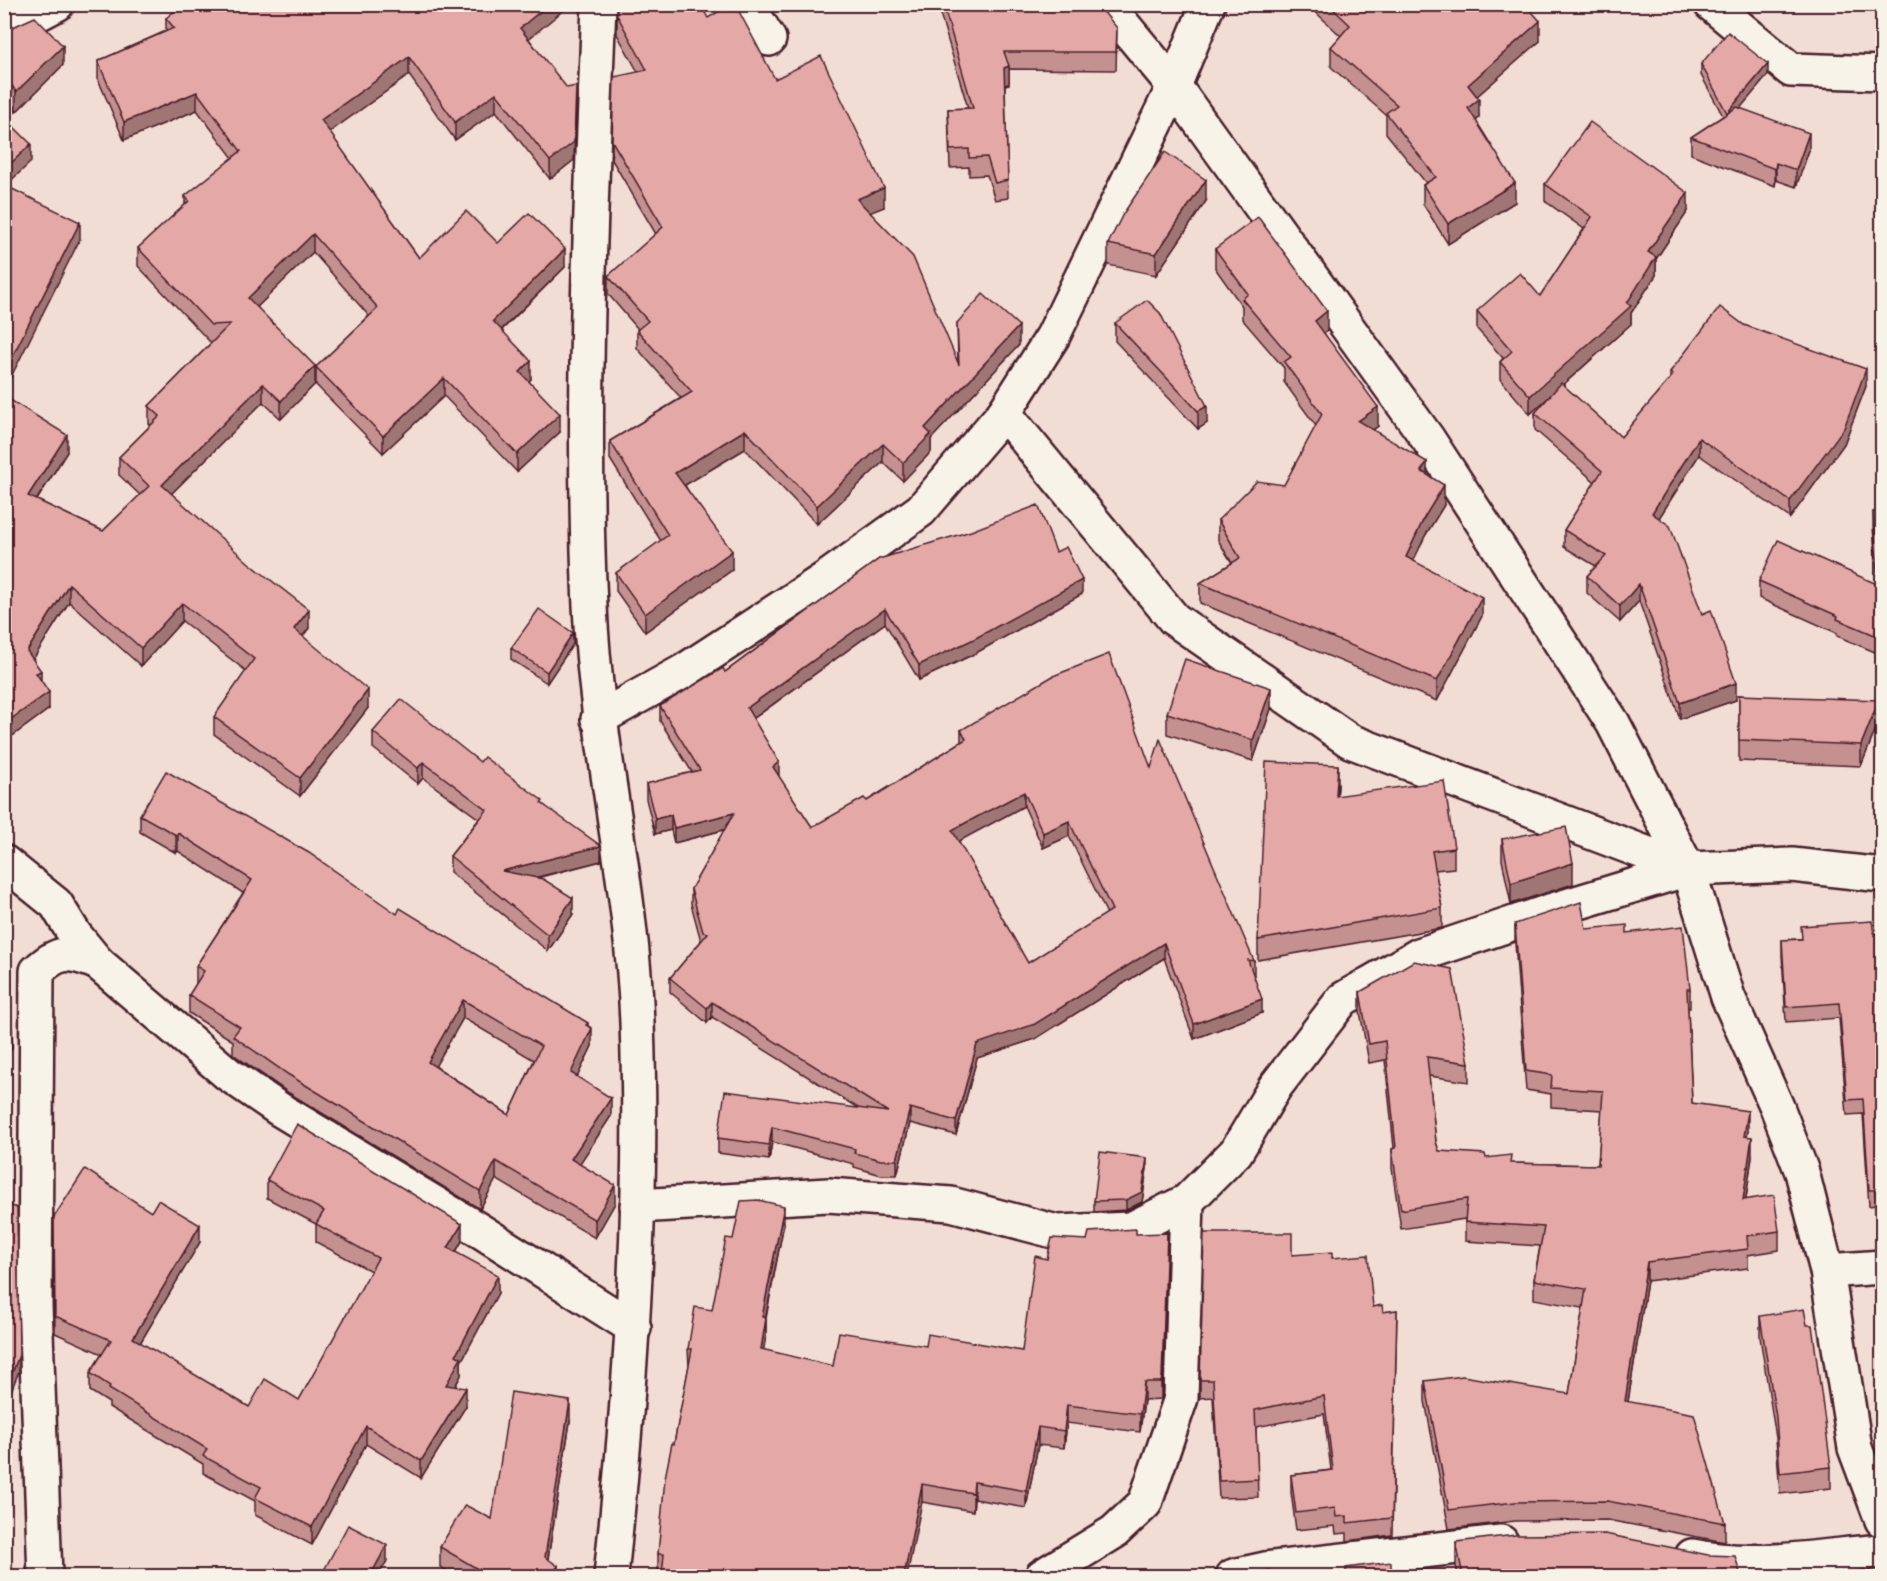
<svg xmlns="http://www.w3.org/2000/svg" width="1887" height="1581" font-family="Kalam,sans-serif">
<rect width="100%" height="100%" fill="#f1ddd4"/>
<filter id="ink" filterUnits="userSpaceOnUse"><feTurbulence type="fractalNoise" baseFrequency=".0167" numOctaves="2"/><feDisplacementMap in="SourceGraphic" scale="12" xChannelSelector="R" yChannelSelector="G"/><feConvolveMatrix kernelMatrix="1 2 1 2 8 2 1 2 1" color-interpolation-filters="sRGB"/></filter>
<g filter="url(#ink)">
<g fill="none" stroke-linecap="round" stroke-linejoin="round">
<!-- minor casing -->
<g stroke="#4a1f2b" stroke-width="38">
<g id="minor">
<path d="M599,4C591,205 581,406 590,606C596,746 632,883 637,1023C644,1208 630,1393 611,1576"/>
<polyline points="747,4 769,39"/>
<polyline points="1106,4 1174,86 1428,439 1613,723 1688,869 1728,997 1777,1107 1802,1172 1827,1271 1855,1448 1882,1520"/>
<polyline points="1711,4 1791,70 1882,73"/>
<polyline points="4,32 57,4"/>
<polyline points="1004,413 1174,619 1350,741 1688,869"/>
<polyline points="598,719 684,671 828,577 921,510 1004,413 1053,336 1174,86 1208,4"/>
<polyline points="4,862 56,904 75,935 98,963 228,1074 279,1109 479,1230 634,1328"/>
<polyline points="637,1206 828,1195 951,1204 1057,1232 1131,1229 1187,1201 1236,1152 1275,1087 1343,999 1419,955 1553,910 1688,869 1792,865 1882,875"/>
<polyline points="1827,1271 1882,1267"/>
<path d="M1692,1556C1754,1569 1820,1556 1882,1551"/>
<path d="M45,1576L35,1305L37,971C60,949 70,952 98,963"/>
<polyline points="1042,1576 1114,1532 1145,1503 1181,1398 1187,1201"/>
<polyline points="1233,1576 1265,1569 1501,1542"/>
</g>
</g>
<!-- minor -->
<use href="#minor" stroke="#f7f3e8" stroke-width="33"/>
</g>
<!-- wall -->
<g fill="#c49190" stroke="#4a1f2b" stroke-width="1.5" fill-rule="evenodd">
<polygon points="617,4 708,18 775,79 884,207 869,212 958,363 957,323 1019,345 931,439 931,452 903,481 883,462 817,524 745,449 685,485 732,570 645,632 616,591 616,573 661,541 610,459 610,441 681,398 637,348 637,330 638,329 608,294 608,276 656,234 612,160 612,141 638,72 617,34"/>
<polygon points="941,4 991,4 992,8 1059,7 1117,28 1116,70 1009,69 1009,84 1005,85 1008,198 995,200 987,175 969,176 969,167 950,168 948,109 968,108 941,17"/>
<polygon points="1307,4 1525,4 1540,41 1477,96 1479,118 1476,121 1515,202 1448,244 1423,204 1423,185 1426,183 1386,133 1386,115 1331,67 1331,47 1341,36"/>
<polygon points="166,18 529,39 576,104 574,160 550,179 496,111 455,140 409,75 329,132 419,258 498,243 565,267 502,330 531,379 529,381 560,432 517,472 444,396 383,453 316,385 316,367 369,316 313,252 257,307 315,384 281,419 263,402 171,494 309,628 303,636 368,708 300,796 214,734 214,717 246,671 182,621 141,666 69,602 33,659 41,681 49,709 4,742 4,396 67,452 37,500 103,531 140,495 119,475 119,457 151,425 149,424 149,406 211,343 138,266 138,248 185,205 185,196 233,158 197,110 124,140 98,79 98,61 166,31"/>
<polygon points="4,31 63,65 16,112 4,92"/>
<polygon points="1701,64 1768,75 1740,108 1809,150 1796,187 1776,180 1775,186 1691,154 1691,137 1723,116 1701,75"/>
<polygon points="1545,184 1688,211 1656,259 1656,275 1631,313 1631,324 1563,385 1621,437 1670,379 1670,372 1744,325 1866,386 1844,444 1790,518 1699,455 1659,518 1702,614 1736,700 1680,719 1639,601 1620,622 1587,593 1587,576 1596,566 1564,547 1564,530 1595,482 1535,430 1535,413 1550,396 1530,414 1500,379 1500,362 1503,358 1477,329 1477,311 1540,296 1584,229 1545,201"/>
<polygon points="1206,201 1156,275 1108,265 1108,244"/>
<polygon points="1215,249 1327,331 1324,333 1378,426 1373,430 1427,475 1444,505 1425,536 1413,561 1482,616 1437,701 1200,603 1200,583 1232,563 1218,540 1218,520 1284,485 1316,426 1284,382 1284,368 1242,319 1242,306 1215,268"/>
<polygon points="1160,313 1207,423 1198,429 1115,341 1115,323"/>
<polygon points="1882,511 1882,655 1837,636 1837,633 1759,598 1759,581 1878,584 1873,528 1873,512"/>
<path d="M1056,552L1082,594L974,654L919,680L885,623L753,719L779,777L812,827L867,801L961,742V730L1151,768L1254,961V975L1262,1013L1194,1039L1164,958L1035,1039L977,1058L956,1135L910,1123L897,1175H881L854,1167V1164L772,1142L769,1160L718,1153V1138L858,1108L712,1017L707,1023L670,992V978L701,941L691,904V889L724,830L674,843L671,830L655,834L646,799V784L692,772L660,721V706L725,672L879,559ZM1024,806L1043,848L1069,836L1107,914L1028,963L958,841Z"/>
<polygon points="573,644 547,683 511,659 511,648"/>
<polygon points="1739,695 1879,721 1861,766 1739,761"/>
<polygon points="1271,709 1253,761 1167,734 1167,713"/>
<polygon points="373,732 480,762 543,804 601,861 537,878 573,914 548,951 450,872 450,856 479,819 423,778 418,784 373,748"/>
<polygon points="1338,785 1337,796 1454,848 1454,868 1435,870 1442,908 1442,928 1258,960 1258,940"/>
<polygon points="1882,808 1882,857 1879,856 1879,841"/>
<path d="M140,815L397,914L588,1026L592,1046L577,1077L611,1116L579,1164L615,1203L595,1238L496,1179L480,1209L289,1093L233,1054V1041L189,1013V995L196,984V966L243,893L178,851L176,853L140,832ZM463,1018L534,1060L509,1115L435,1066Z"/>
<polygon points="1502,839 1573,884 1511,904 1502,860"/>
<polygon points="1515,924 1586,929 1627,933 1690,989 1690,1008 1688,1008 1692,1103 1748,1131 1747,1136 1752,1156 1746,1199 1779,1231 1779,1250 1748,1255 1748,1268 1647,1281 1628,1402 1725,1523 1725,1542 1607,1520 1515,1521 1449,1529 1425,1401 1425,1381 1569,1394 1583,1308 1534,1299 1534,1280 1540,1246 1465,1241 1465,1219 1401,1229 1392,1168 1392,1149 1394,1148 1385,1060 1369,1063 1360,1011 1360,992 1469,1063 1469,1082 1429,1076 1436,1142 1439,1151 1511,1163 1598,1165 1602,1110 1551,1107 1551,1094 1526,1090 1515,943"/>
<polygon points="1882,933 1882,1249 1879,1248 1875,1205 1869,1206 1863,1114 1847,1115 1839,1018 1786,1022 1782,955 1782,940 1874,934"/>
<polygon points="1147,1168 1142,1202 1126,1210 1094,1212 1094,1201"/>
<polygon points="267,1180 462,1241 456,1252 498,1293 461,1362 461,1375 455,1387 466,1406 421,1478 366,1444 312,1545 255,1515 255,1501 203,1473 203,1464 109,1407 109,1403 90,1391 90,1373 102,1354 55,1333 54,1217 151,1212 200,1242 140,1343 249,1407 299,1400 371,1271 316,1242 316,1224 267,1198"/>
<polygon points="784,1223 766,1318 766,1335 763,1350 833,1366 926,1346 1022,1351 1047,1259 1087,1240 1136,1234 1167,1251 1162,1395 1161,1399 1144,1400 1140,1432 1067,1423 1064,1448 1038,1445 1026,1508 974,1499 973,1511 922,1502 663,1572 658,1571 658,1554 674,1444 689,1366 688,1349 712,1310 733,1239"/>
<polygon points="1292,1255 1332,1258 1373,1307 1383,1312 1397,1310 1392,1535 1347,1541 1347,1533 1336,1534 1335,1526 1296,1530 1291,1492 1291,1475 1331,1470 1324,1414 1256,1427 1258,1497 1219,1498 1213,1397 1200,1398 1200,1380"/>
<polygon points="1760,1316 1831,1467 1831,1488 1780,1494 1776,1438 1760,1337"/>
<polygon points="570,1422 548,1559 558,1576 456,1576 440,1567 440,1547 492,1519"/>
<polygon points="1456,1542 1741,1576 1458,1576 1456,1566"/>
</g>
<!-- shaded-wall -->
<g fill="#a07675" stroke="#4a1f2b" stroke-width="1.5">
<polygon points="4,4 12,4 4,9"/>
<polygon points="549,4 571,4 520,46 520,28"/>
<polygon points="1540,21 1540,41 1468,104 1468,85"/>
<polygon points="63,46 63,65 16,112 16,92"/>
<polygon points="409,57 409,75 321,138 321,120"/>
<polygon points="1768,64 1768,75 1727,124 1727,113"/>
<polygon points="1009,66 1009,84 1004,85 1004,68"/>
<polygon points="576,86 574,160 550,179 550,161"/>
<polygon points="197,92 197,110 124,140 124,122"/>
<polygon points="496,93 496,111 455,140 455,122"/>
<polygon points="1479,99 1479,118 1468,127 1468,108"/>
<polygon points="1809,133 1809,150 1796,187 1796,170"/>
<polygon points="31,144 31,162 4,187 4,170"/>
<polygon points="1776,163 1776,180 1775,186 1775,169"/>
<polygon points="1206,180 1206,201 1156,275 1156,254"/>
<polygon points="1515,183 1515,202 1448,244 1448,224"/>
<polygon points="884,188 884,207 857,218 857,199"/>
<polygon points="1688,193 1688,211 1656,259 1656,275 1631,313 1631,324 1530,414 1530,396 1627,303 1648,252"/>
<polygon points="80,222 80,239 4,391 4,373"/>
<polygon points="313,234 313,252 248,316 248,298"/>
<polygon points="565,249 565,267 493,338 493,321"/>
<polygon points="1327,311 1327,331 1315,341 1315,321"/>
<polygon points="1019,326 1019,345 931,439 931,452 903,481 903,463 925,428"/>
<polygon points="531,361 531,379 520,390 520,372"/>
<polygon points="315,366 315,384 281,419 281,401"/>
<polygon points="1866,369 1866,386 1844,444 1790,518 1790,501"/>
<polygon points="444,378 444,396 383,453 383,436"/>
<polygon points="263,384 263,402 162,503 162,485"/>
<polygon points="1207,406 1207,423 1198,429 1198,411"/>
<polygon points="1378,407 1378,426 1358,441 1358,421"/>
<polygon points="560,414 560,432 517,472 517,454"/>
<polygon points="745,430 745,449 675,491 675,473"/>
<polygon points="67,435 67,452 28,513 28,496"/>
<polygon points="1699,438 1699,455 1652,529 1652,513"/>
<polygon points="883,444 883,462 817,524 817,506"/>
<polygon points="1427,462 1427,482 1421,471"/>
<polygon points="1444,485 1444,505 1425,536 1406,577 1406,557 1425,516"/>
<polygon points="732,551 732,570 645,632 645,614"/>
<polygon points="1082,580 1082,594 974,654 919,680 919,665"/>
<polygon points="69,584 69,602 27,669 27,651"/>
<polygon points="1639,584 1639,601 1620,622 1620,606"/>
<polygon points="1482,597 1482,616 1437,701 1437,681"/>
<polygon points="182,603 182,621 141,666 141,648"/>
<polygon points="885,609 885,623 747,723 747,708"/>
<polygon points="309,610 309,628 294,647 294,629"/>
<polygon points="573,633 573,644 547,683 547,672"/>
<polygon points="41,671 41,689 36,673"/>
<polygon points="1736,683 1736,700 1680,719 1680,703"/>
<polygon points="1271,688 1271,709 1253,761 1253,740"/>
<polygon points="368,690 368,708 300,796 300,778"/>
<polygon points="49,692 49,709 4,742 4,724"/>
<polygon points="1879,700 1879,721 1861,766 1861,745"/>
<polygon points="423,762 423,778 418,784 418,768"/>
<polygon points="779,762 779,777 773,767"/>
<polygon points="1338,765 1338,785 1336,816 1336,796"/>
<polygon points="1024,792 1024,806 952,845 952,830"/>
<polygon points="734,813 734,827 674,843 674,828"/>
<polygon points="671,815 671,830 655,834 655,819"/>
<polygon points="1069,821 1069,836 1043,848 1043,833"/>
<polygon points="178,833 178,851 176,853 176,835"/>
<polygon points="601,846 601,861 502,886 502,871"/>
<polygon points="1573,863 1573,884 1511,904 1511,883"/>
<polygon points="573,898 573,914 548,951 548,935"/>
<polygon points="1164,943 1164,958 1035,1039 977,1058 956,1135 956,1121 977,1044"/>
<polygon points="1262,999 1262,1013 1194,1039 1194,1024"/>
<polygon points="463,1000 463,1018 428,1079 428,1062"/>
<polygon points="712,1002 712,1017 707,1023 707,1008"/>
<polygon points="588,1023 588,1037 592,1028 592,1046 571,1090 571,1073"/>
<polygon points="12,1030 12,1049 4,1059 4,1040"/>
<polygon points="611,1098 611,1116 571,1177 571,1159"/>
<polygon points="910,1108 910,1123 897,1175 897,1160"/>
<polygon points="1748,1111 1748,1131 1744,1155 1744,1136"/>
<polygon points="772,1127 772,1142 769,1160 769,1145"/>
<polygon points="1752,1137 1752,1156 1743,1219 1743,1200"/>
<polygon points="1147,1158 1147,1168 1142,1202 1126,1210 1126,1200"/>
<polygon points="496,1161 496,1179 480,1209 480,1191"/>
<polygon points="615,1185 615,1203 595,1238 595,1220"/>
<polygon points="784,1206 784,1223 762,1335 762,1317"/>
<polygon points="462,1224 462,1241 448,1265 448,1248"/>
<polygon points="200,1225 200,1242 133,1355 133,1338"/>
<polygon points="1167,1233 1162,1395 1161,1399 1161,1382"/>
<polygon points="1647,1262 1647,1281 1625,1420 1625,1401"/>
<polygon points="498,1275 498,1293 461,1362 461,1375 446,1403 446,1385 456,1355"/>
<polygon points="766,1318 766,1335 761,1367 761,1349"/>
<polygon points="19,1355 19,1371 4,1409 4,1394"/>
<polygon points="1144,1382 1144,1400 1140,1432 1140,1414"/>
<polygon points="466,1388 466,1406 421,1478 421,1461"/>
<polygon points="570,1401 570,1422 545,1576 545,1557"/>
<polygon points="1067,1405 1067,1423 1064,1448 1064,1431"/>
<polygon points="366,1426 366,1444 312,1545 312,1527"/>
<polygon points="1038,1427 1038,1445 1026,1508 1026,1491"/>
<polygon points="974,1482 974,1499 973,1511 973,1493"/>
<polygon points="922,1484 922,1502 907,1576 904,1576"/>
<polygon points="387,1545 387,1561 378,1576 370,1576"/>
<polygon points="558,1566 558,1576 551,1576"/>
</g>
<!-- building -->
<g fill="#e4a9a7" stroke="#4a1f2b" stroke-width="1.5" fill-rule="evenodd">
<polygon points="183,4 549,4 520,28 567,88 576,86 574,142 550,161 496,93 455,122 409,57 321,120 419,258 466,211 498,243 529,213 565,249 493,321 531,361 520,372 560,414 517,454 444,378 383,436 316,367 378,308 313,234 248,298 315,366 281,401 263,384 162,485 249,563 309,610 294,629 368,690 300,778 214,717 254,659 182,603 141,648 69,584 27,651 41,671 36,673 49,692 4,724 4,396 67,435 28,496 103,531 149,486 119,457 160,416 149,406 230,324 211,325 138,248 189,201 185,196 241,151 197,92 124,122 98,61 174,28 166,18"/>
<polygon points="617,4 700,4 708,18 731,4 735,4 775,79 821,56 884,188 857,199 913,257 959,365 957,323 983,294 1019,326 925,428 931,434 903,463 883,444 817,506 745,430 675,473 732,551 645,614 616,573 668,535 610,441 692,392 637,330 648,321 608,276 663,227 612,141 614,77 647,70 617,15"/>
<polygon points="943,4 991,4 992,8 1059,7 1059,4 1097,4 1117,28 1116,52 1004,52 1009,66 1004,68 1008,180 995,183 987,157 969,158 969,149 950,150 948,109 973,108"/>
<polygon points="1328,4 1525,4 1540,21 1468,85 1479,99 1468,108 1515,183 1448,224 1423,185 1436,177 1386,113 1397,105 1331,47 1350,25"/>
<polygon points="35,17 63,46 16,92 4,73 4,31"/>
<polygon points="1728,32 1768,64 1727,113 1701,64"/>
<polygon points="1737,107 1809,133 1796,170 1776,163 1775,169 1691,137"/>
<polygon points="4,117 31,144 4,170"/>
<polygon points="1590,122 1688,193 1648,252 1656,257 1627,303 1631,306 1530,396 1500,362 1512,351 1477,311 1520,273 1540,296 1592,217 1545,184"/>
<polygon points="1165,152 1206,180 1156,254 1108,244 1123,214"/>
<polygon points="4,185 80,222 4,373"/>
<polygon points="1258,217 1327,311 1315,321 1378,407 1358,421 1427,462 1421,471 1444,485 1425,516 1406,557 1482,597 1437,681 1200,583 1240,558 1218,520 1257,481 1284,485 1322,414 1284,362 1291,357 1242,299 1248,294 1215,249"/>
<polygon points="1147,300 1160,313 1207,406 1198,411 1115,323"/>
<polygon points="1720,307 1744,325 1866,369 1844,428 1790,501 1699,438 1652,513 1670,526 1702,614 1711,610 1736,683 1680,703 1639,584 1620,606 1587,576 1606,556 1564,530 1602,471 1535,413 1561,383 1621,437 1673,375 1670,372"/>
<path d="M1038,505L1056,552L1066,547L1082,580L974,639L919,665L885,609L747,708L779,762L773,767L812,827L864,798L867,801L966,739L961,730L1053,676L1109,654L1151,768L1160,739L1254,961L1248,960L1262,999L1194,1024L1164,943L1035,1024L977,1044L956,1121L910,1108L897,1160H881L854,1153L855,1149L772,1127L769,1145L718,1138L725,1091L888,1112L712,1002L707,1008L670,978L708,933L703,932L691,889L734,813L674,828L671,815L655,819L646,784L700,770L660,706L723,668L725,672L879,559L971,531ZM1024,792L1043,833L1069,821L1112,910L1028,963L952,830Z"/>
<polygon points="1882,511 1882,638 1837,619 1838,616 1759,581 1778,540 1879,585 1873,512"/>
<polygon points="539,609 573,633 547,672 511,648"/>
<polygon points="1185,659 1271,688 1253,740 1167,713"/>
<polygon points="1739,695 1879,700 1861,745 1739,740"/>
<polygon points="401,699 480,762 484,757 543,801 541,803 601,846 502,871 543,879 573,898 548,935 450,856 487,810 423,762 418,768 373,732"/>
<polygon points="1266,762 1338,765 1336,796 1444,781 1454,848 1432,851 1442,908 1258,940"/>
<path d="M166,771L309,853L397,914L400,908L588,1023L586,1025L592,1028L571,1073L611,1098L571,1159L615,1185L595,1220L496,1161L480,1191L289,1075L233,1036L240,1027L189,995L204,971L196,966L252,880L178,833L176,835L140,815ZM463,1000L541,1046L509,1115L428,1062Z"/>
<polygon points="1882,808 1882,842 1879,841"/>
<polygon points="1566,827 1573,863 1511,883 1502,839"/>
<polygon points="1581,902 1586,929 1627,925 1627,933 1683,926 1690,989 1687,989 1692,1103 1748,1111 1744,1136 1752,1137 1743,1200 1774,1195 1779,1231 1747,1236 1748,1249 1647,1262 1625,1401 1694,1414 1725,1523 1607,1501 1515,1502 1449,1510 1425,1381 1463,1376 1569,1394 1586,1289 1534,1280 1544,1227 1465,1222 1467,1199 1401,1210 1392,1149 1396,1148 1385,1041 1369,1044 1360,992 1414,961 1452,969 1469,1063 1427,1057 1436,1142 1439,1151 1485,1154 1486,1158 1511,1155 1510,1163 1598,1165 1603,1091 1551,1088 1552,1075 1526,1071 1515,924"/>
<polygon points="1872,921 1874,934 1882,933 1882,1234 1879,1233 1875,1190 1869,1190 1863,1099 1847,1100 1839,1003 1786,1007 1782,940 1802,939 1801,926"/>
<polygon points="4,1024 12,1030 4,1040"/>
<polygon points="297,1124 462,1224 448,1248 498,1275 456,1355 461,1358 446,1385 466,1388 421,1461 366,1426 312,1527 255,1498 261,1487 203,1456 207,1449 109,1389 110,1386 90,1373 111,1340 55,1316 54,1217 85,1169 151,1212 158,1200 200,1225 133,1338 249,1407 265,1379 299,1400 378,1258 316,1224 324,1211 267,1180"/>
<polygon points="1100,1152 1147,1158 1142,1192 1126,1200 1094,1201"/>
<polygon points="758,1200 784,1206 762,1317 766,1318 761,1349 833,1366 839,1332 926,1346 928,1334 1022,1351 1035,1256 1047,1259 1052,1238 1087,1240 1089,1232 1136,1229 1136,1234 1167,1233 1162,1377 1161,1382 1144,1382 1140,1414 1067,1405 1064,1431 1038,1427 1026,1491 974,1482 973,1493 922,1484 904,1576 662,1576 664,1554 658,1554 665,1478 672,1443 674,1444 692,1349 688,1349 695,1307 712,1310 726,1238 733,1239 741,1201"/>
<polygon points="4,1203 17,1208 19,1355 4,1394"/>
<polygon points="1204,1233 1292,1233 1292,1255 1332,1252 1332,1258 1368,1255 1373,1307 1382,1305 1383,1312 1397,1310 1392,1518 1347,1523 1347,1516 1336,1517 1335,1508 1296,1513 1291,1475 1333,1470 1324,1396 1255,1410 1258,1479 1219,1481 1213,1380 1200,1380"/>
<polygon points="1804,1309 1807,1325 1812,1325 1831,1467 1780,1473 1776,1417 1760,1316"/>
<polygon points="511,1392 570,1401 545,1557 558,1566 551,1576 487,1576 488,1575 440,1547 465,1505 492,1519"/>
<polygon points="348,1525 387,1545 370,1576 321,1576"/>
<polygon points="1605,1534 1708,1555 1735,1556 1741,1576 1463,1576 1456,1542 1516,1535"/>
<polygon points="1391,1562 1391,1576 1346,1576 1346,1568"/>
<polygon points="1270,1570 1272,1576 1239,1576"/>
</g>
</g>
<!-- margin -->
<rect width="1887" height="1581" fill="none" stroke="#f7f3e8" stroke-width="24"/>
<rect x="12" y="12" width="1863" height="1557" fill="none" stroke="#4a1f2b" stroke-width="2" filter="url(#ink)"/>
</svg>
